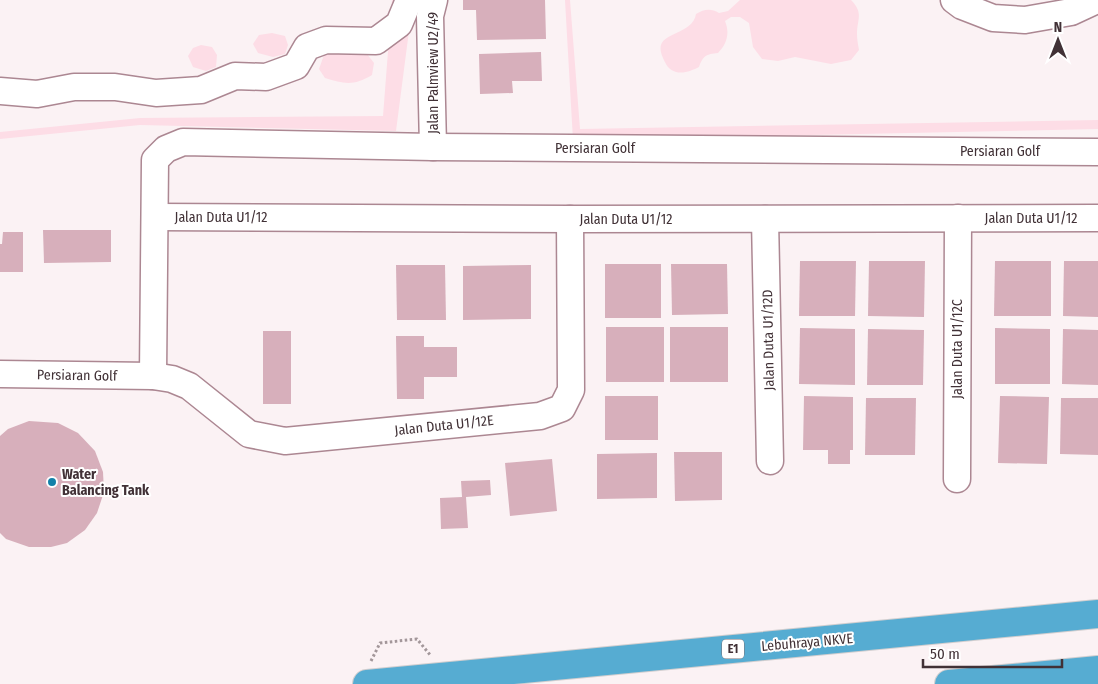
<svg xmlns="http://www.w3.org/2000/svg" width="1098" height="684" font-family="'Fira Sans Condensed',sans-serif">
<rect width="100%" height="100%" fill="#fbf2f4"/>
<!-- green -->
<g fill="#fddde6">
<polygon points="392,0 413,0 396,131 140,125 0,139 0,132 140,118 383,116"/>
<polygon points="565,0 570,0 580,129 1098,120 1098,129 573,140"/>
<path d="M740,0H851C864,13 857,19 857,34C857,39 858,45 859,50L851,60L831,64L795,57L778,61L762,59L753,47L749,23L740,17H731L725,21C730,33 727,44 718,53C706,54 703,56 699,67C693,70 684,74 676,72C669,70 666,65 663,58C650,30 692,38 696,14C704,9 711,8 719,13L728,11Z"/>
<polygon points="272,33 285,36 288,45 285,54 273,57 258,53 253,44 259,35"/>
<polygon points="201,45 212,47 217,55 216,67 206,71 193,67 188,56 193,48"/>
<path d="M342,51L367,54L374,63L372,75C354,86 344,84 325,78L319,69L324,55Z"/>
</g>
<!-- building -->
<g fill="#d7afbb">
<polygon points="463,0 545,0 546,39 477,40 476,10 463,10"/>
<polygon points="541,52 542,81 512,81 513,93 480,94 479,54"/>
<polygon points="43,230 111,230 111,262 44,263"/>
<polygon points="3,232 23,232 23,272 0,272 0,244 2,244"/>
<polygon points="800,261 856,261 855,316 799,316"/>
<polygon points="869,261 925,261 924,317 868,316"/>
<polygon points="995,261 1051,261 1051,316 994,316"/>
<polygon points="1064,261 1098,261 1098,317 1063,316"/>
<rect x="605" y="264" width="56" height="54"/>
<polygon points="671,264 727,264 728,314 672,315"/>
<polygon points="396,265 445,265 446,320 397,320"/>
<polygon points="531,265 531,319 463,320 463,266"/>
<rect x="606" y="327" width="58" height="55"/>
<rect x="670" y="327" width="58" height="55"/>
<polygon points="800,328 855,329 855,385 799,384"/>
<polygon points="995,328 1050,329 1050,384 995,384"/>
<polygon points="868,329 924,330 923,385 867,385"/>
<polygon points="1063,329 1098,330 1098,385 1062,384"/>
<rect x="263" y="331" width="28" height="73"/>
<polygon points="396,336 424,336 424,347 457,347 457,377 424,377 424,399 397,399"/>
<rect x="605" y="396" width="53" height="44"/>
<polygon points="804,396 853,397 853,450 850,450 850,464 828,464 828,450 803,450"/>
<polygon points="1000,396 1049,397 1047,464 998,463"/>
<polygon points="866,398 916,398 915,455 865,455"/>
<polygon points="1061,398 1098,398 1098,455 1060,454"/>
<polygon points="29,421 58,423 78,433 95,451 103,472 104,492 97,513 85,530 67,543 51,547 29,547 6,539 0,533 0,436 8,429"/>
<polygon points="674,452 722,452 722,500 675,501"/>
<polygon points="657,453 657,498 597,499 597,454"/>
<polygon points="552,459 557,511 510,516 505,463"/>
<polygon points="490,480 491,495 466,497 468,528 441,529 440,498 462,497 461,481"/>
</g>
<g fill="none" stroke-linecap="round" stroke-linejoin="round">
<!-- minor casing -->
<g stroke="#ac8792" stroke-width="29">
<g id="minor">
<polyline points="954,0 962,6 993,18 1025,20 1071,12 1097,0"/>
<polyline points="0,91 37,94 74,87 115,87 156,93 201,90 235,76 266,77 296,66 307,47 326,40 376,41 399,24 409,0"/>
<polyline points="433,147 430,16 434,0"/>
<polyline points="155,217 570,219 1098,218"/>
<polyline points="765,219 770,461"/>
<polyline points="0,374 153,376 172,379 189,386 249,434 285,441 540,416 562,408 571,390 570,219"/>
<polyline points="153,376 155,160 166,149 183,142 433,147 1098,152"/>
<polyline points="957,479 958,218"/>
</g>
</g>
<!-- highway casing -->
<g stroke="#d1cecf" stroke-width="30">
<g id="highway">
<polyline points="367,684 1098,614"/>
<polyline points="949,684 1098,670"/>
</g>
</g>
<!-- path -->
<polyline stroke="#a3979a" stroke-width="3" stroke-dasharray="2.5 2.5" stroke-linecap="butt" points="371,661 380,643 417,639 431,656"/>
<!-- minor -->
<use href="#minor" stroke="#fff" stroke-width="26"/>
<!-- highway -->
<use href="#highway" stroke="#56acd2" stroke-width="28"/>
</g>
<!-- markers -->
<circle fill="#1281a9" stroke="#fff" stroke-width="2" cx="52" cy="482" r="5"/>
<g text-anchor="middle" stroke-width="4" stroke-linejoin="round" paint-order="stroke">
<!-- shield labels -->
<rect fill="#fff" stroke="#7a6f72" stroke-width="1" x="722" y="639.5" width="22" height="19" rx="4"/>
<g font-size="12" font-weight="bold" fill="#413136">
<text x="733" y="653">E1</text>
</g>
<!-- street labels -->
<g font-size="14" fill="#413136" stroke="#fff">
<text transform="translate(433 73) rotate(-90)" y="5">Jalan Palmview U2/49</text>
<text x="595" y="153">Persiaran Golf</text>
<text x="1000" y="156">Persiaran Golf</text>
<text x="221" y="222">Jalan Duta U1/12</text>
<text x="1031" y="223">Jalan Duta U1/12</text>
<text x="626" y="224">Jalan Duta U1/12</text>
<text transform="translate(768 340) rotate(-91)" y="5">Jalan Duta U1/12D</text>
<text transform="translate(957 349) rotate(-90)" y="5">Jalan Duta U1/12C</text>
<text transform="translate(77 375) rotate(1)" y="5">Persiaran Golf</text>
<text transform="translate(444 425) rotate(-6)" y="5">Jalan Duta U1/12E</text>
<text transform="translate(807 642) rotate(-5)" y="5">Lebuhraya NKVE</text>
</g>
<!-- poi labels -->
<g font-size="14" font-weight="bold" fill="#413136" stroke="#fff" text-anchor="start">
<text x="62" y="479">Water<tspan x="62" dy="16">Balancing Tank</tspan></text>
</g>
</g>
<!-- north arrow -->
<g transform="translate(1058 40)" stroke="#ffffff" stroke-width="4" paint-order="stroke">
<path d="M0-4L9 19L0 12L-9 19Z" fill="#413136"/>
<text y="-8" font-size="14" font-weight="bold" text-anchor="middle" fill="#413136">N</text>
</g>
<!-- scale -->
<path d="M923 659v8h139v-8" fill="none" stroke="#413136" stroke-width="2.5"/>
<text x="930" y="659" font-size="15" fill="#413136" stroke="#ffffff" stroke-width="4" paint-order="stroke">50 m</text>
</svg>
